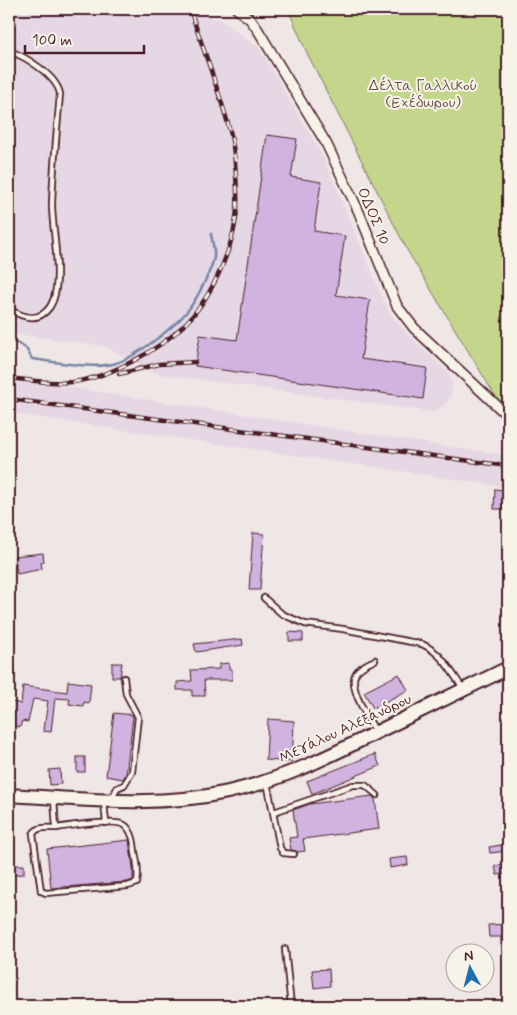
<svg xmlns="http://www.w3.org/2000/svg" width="517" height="1015" font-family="Mynerve,sans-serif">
<rect width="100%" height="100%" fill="#efe6e6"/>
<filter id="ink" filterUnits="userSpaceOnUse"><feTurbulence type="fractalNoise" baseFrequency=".02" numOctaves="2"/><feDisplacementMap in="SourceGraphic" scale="10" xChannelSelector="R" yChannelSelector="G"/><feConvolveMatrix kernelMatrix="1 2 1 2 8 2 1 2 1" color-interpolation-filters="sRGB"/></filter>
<g filter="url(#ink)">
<!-- built -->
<g fill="#e6d7e4">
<polygon points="9,9 184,9 185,11 221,20 260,49 323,157 388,310 399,325 448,373 452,384 451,396 445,405 433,412 158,374 104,346 9,333"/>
<polygon points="9,378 508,456 508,487 9,413"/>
</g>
<!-- green -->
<polygon fill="#c3d68b" stroke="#867a5b" points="288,9 508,9 508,417 407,250 307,53"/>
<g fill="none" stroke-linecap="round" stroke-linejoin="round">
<!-- stream -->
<path stroke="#7886a4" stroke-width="2.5" d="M9,339L26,348L32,359C54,362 96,370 116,363C136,357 176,326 189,309C197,298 212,270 214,257C215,250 212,241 211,234"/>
</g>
<!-- building -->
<g fill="#d1b3e0" stroke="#4a1f2b">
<polygon points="267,135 297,139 291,177 321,182 314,231 345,236 336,295 370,300 361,359 427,368 423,399 195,366 200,335 237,340"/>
<polygon points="495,489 505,490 504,509 494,509"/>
<polygon points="253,533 264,534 260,590 249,590"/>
<polygon points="43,553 44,562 41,562 42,569 17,574 15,556"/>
<polygon points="289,632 303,633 303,641 289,641"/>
<polygon points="242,639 243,645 196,652 194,644"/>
<polygon points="112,663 122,663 120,677 112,677"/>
<polygon points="229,663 229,669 232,669 232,680 204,680 205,696 192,696 192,690 177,690 177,682 192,681 191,670 219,669 219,664"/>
<polygon points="399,674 408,690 373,708 364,692"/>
<polygon points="68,681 91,684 89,703 84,702 83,706 69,704 70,699 55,698 51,732 43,731 44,722 45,722 48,701 33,699 28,722 22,721 20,727 9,725 9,701 21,704 23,686 67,692"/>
<polygon points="114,713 133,715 133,717 126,774 123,779 106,776"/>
<polygon points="268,719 294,721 292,762 266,760"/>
<polygon points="375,754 380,766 312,794 307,781"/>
<rect x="77" y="757" width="8" height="15"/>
<polygon points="60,769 61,784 50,785 49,770"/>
<polygon points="372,796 375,799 379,829 303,839 305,851 298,852 291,850 289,838 297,837 293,810 310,804"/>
<polygon points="129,840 133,868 133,880 127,882 51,888 47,849"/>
<polygon points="507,844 508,851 490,853 489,847"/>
<polygon points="407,857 408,865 390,868 389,859"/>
<polygon points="9,865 24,865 24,874 9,875"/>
<polygon points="504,865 505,874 497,875 495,866"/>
<polygon points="508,924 508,945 501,945 501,937 489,937 488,925"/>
<polygon points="329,969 330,986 314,988 312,970"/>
</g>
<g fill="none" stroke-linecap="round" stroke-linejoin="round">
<!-- lane casing -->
<g stroke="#4a1f2b" stroke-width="8">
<g id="lane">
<path d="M9,51C25,56 57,76 60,94C57,130 53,168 52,205C52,231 65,287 49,308C38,323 22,317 9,309"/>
<path d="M264,598L282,614L305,624L343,629L422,644C442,653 451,671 463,689"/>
<path d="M375,660C369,663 360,666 356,673C347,687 369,719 376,732"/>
<polyline points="267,782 280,848 283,853 294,854"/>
<path d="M54,799L56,828C48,828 37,826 33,834L41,891L46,893L128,886L137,883C139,872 137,862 135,852C134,842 133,833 126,826C118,818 69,826 56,828"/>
<polyline points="111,800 117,788 124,785 132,772 138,717 126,694 124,678"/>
<polyline points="104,802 106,823"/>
<polyline points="274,812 353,785 365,785 377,795"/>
<polyline points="285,949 291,1006"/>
</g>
</g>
<!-- street casing -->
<g stroke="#4a1f2b" stroke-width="12">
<polyline id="street" points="237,9 250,19 258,30 326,143 358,210 397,306 414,328 508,416"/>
</g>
<!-- secondary casing -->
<g stroke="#4a1f2b" stroke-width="16">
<path id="secondary" d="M9,795C82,799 156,808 228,792C282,780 330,756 379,731C422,710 465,689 508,668"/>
</g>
<!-- lane -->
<use href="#lane" stroke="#f7f3e8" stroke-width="4.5"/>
<!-- street -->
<use href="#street" stroke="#f7f3e8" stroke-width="9"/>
<!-- secondary -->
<use href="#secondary" stroke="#f7f3e8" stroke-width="12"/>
<!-- rail casing -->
<g stroke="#4a1f2b" stroke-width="4.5">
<g id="rail">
<polyline points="119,374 159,364 195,362"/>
<path d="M9,378C30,380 52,384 73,382C110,377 157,351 183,326C215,295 240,235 237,192C236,172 235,150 230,131C219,90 203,49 190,9"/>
<polyline points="9,399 508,466"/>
</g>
</g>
<!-- rail -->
<use href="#rail" stroke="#f7f3e8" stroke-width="2.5" stroke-dasharray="8" stroke-linecap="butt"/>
</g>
</g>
<g text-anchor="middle" stroke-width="4" stroke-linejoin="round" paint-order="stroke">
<!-- park labels -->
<g font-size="15" fill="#684d43" stroke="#f7f3e8">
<text x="423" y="90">Δέλτα Γαλλικού<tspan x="423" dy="17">(Εχέδωρου)</tspan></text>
</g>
<!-- street labels -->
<g font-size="15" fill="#4a1f2b" stroke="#f7f3e8">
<text transform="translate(374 216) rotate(67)" y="5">ΟΔΟΣ 10</text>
<text transform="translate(345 728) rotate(-25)" y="5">Μεγάλου Αλεξάνδρου</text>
</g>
</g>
<!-- margin -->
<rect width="517" height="1015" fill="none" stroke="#f7f3e8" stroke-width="30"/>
<rect x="15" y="15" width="487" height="985" fill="none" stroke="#4a1f2b" stroke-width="2" filter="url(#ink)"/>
<!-- north arrow -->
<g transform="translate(470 968) rotate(353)"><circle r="24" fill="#f7f3e8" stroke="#b29e9c"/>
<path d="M0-4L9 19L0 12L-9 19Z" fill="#1f6fb2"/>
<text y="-8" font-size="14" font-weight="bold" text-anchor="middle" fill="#4a1f2b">N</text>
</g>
<!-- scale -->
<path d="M25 45v8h119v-8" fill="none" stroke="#4a1f2b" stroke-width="2.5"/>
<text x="32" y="45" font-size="15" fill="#4a1f2b" stroke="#f7f3e8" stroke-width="4" paint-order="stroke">100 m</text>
</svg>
